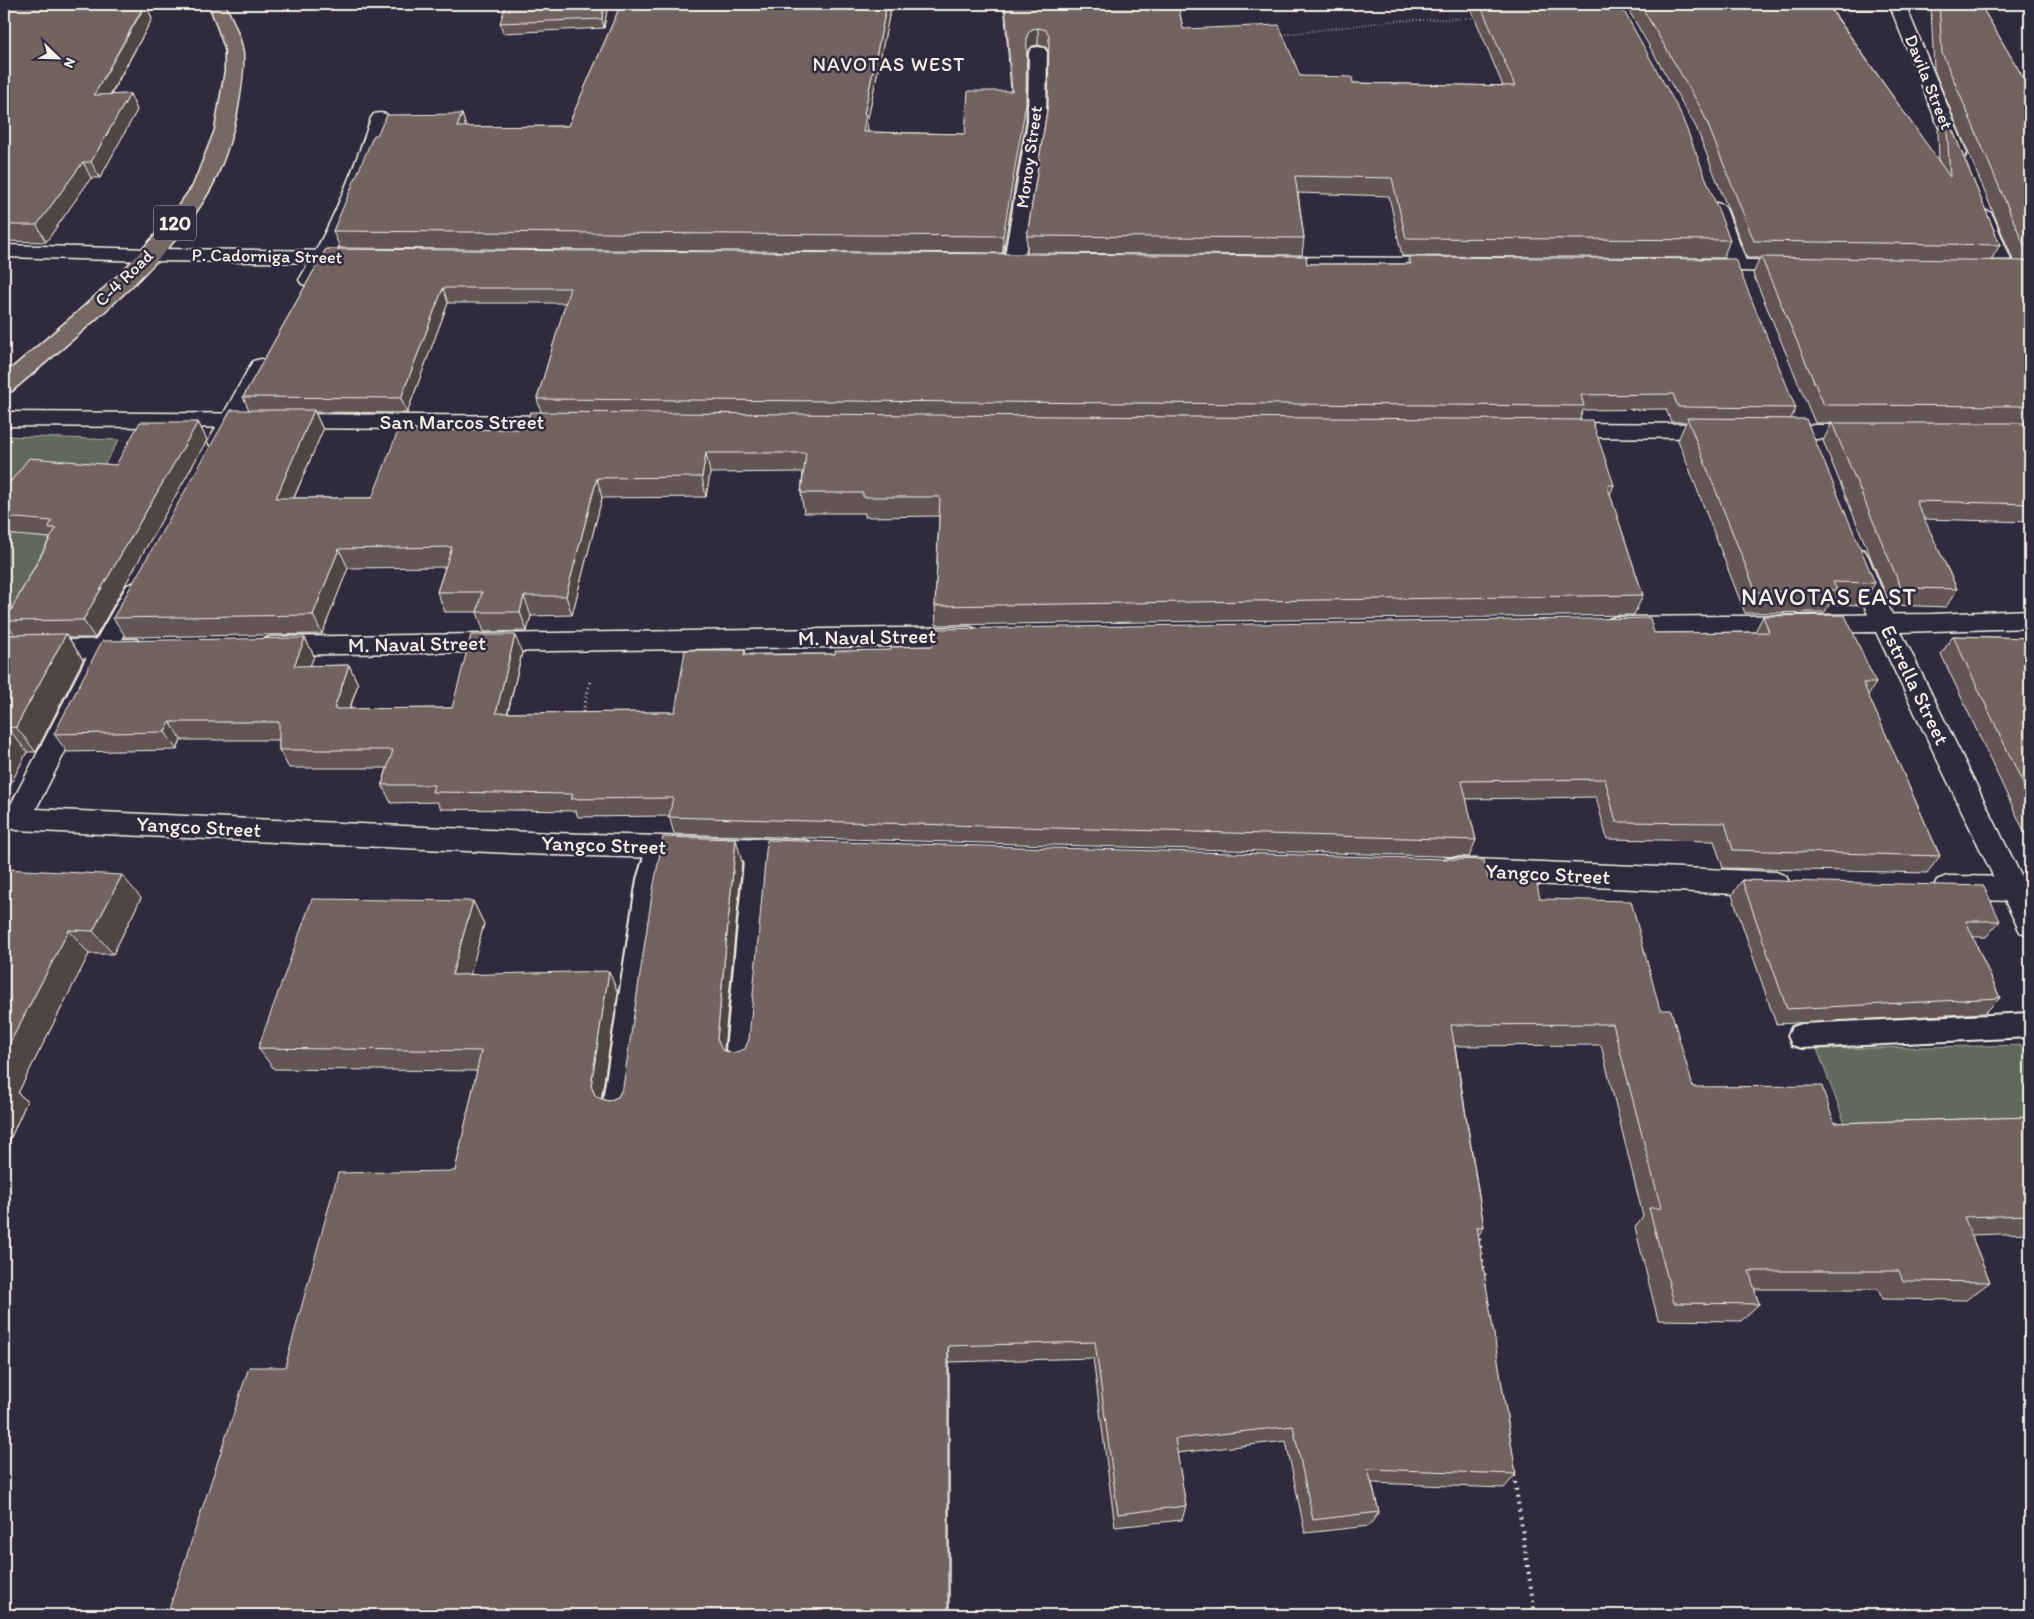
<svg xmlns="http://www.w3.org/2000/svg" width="2034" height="1619" font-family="Itim,sans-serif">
<rect width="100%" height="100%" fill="#2f2a3d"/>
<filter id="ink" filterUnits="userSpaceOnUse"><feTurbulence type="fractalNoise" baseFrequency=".02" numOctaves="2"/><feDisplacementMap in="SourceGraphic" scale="10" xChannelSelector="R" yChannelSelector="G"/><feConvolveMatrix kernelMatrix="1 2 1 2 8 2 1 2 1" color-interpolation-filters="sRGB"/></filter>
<g filter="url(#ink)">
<!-- green -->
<g fill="#61695c" stroke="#aaada2">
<polygon points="7,436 119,440 14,617 4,617 4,439"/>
<polygon points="2030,1045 2030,1133 1850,1137 1817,1049"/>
</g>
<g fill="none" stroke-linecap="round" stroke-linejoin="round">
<!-- service casing -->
<g stroke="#f4f1e8" stroke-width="4">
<g id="service">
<polygon points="658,837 667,840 671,847 663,879 630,1107 626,1116 616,1120 606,1116 602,1107 637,879 649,840"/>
<polygon points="758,840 767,843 771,850 753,1060 749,1069 739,1072 729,1069 725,1060 745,850 749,843"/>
<polygon points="2030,1013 2030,1037 1802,1048 1792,1045 1788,1036 1792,1027 1802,1024"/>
</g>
</g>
<!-- minor casing -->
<g stroke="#f4f1e8" stroke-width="3">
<g id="minor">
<polygon points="1889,4 1905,4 1967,153 1965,157 1958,159 1951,157 1949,153"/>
<polygon points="1038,47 1044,48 1047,52 1046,121 1024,261 1021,265 1014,267 1007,265 1004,261 1028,121 1029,52 1032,48"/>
<path d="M380,113L386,114L389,118C370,175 350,235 316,284L309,286L302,284L299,280C330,229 352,175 371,118L374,114Z"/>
<polygon points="1716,203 1723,205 1726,209 1748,266 1745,270 1738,272 1731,270 1728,266 1706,209 1709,205"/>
<polygon points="1983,210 1990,212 1993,216 2015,270 2012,274 2005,276 1998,274 1995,270 1973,216 1976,212"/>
<polygon points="4,245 150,249 157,251 160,255 157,259 150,261 4,257"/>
<polygon points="261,359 269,361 272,366 230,442 227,447 219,449 211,447 208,442 250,366 253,361"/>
<polygon points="136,582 145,585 148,591 117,649 36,809 552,833 804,840 814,843 818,851 814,859 804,862 552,855 17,830 7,827 4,818 91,649 127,585"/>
<polygon points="1450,858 1776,872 1786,876 1790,884 1786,892 1776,896 1450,880 1440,877 1436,869 1440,861"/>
<polygon points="1947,876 2030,877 2030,901 1947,900 1937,896 1933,888 1937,880"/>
</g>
</g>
<!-- tertiary casing -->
<g stroke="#f4f1e8" stroke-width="3">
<g id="tertiary">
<polygon points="4,412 564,416 572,418 575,423 572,428 564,430 4,426"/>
<polygon points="1559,423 1719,424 1727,426 1730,431 1727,436 1719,438 1559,437 1551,435 1548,430 1551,425"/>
<polygon points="1774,425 1864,425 1872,427 1875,432 1872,437 1864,439 1774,439 1766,437 1763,432 1766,427"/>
<polygon points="1856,548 1864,550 1868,556 1895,622 1892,628 1883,631 1874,628 1871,622 1844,556 1848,550"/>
</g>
</g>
<!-- secondary casing -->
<g stroke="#f4f1e8" stroke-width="3">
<g id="secondary">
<polygon points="150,249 359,251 366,253 369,257 366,261 359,263 150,261 143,259 140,255 143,251"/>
<polygon points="1269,257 1444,258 1451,260 1454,264 1451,268 1444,270 1269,269 1262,267 1259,263 1262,259"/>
<polygon points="1702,259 1794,261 1801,263 1804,267 1801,271 1794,273 1695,269 1692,265 1695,261"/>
<polygon points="2030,610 2030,628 1901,632 2030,894 2030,935 2020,932 1876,632 1615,635 1606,632 1603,626 1606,620 1615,617 1932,614"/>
<polygon points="970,627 979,630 983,636 979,642 970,645 270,655 261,652 257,646 261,640 270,637"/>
<polygon points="135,639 144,642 148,648 144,654 135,657 4,659 4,641"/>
</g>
</g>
<!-- trunk casing -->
<g stroke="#f4f1e8" stroke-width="3">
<path id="trunk" d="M209,4H225C232,20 241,37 243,54C244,75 240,97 236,118C230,141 223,164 212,186C171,263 78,334 12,391L4,393V375L72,317L122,272L166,223L193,186L215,130L225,71V48Z"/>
</g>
<!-- path-far2 -->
<polyline stroke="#f4f1e8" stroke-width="2" stroke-dasharray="0.5 2.5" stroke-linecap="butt" points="1280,35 1392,21 1472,18"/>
<!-- path-far1 -->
<polyline stroke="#f4f1e8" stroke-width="3" stroke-dasharray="1 4" stroke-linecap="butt" points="582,717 590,681"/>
<!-- path -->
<g stroke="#f4f1e8" stroke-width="4" stroke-dasharray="2 5" stroke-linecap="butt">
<polyline points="1478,1232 1485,1278"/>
<polyline points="1514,1475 1535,1615"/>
</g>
<!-- service -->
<use href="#service" fill="#2f2a3d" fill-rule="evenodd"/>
<!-- minor -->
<use href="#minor" fill="#2f2a3d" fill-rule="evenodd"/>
<!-- tertiary -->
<use href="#tertiary" fill="#2f2a3d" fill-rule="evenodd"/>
<!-- secondary -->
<use href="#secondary" fill="#2f2a3d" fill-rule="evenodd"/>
<!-- trunk -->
<use href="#trunk" fill="#766964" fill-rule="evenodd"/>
</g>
<!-- wall -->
<g fill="#625553" stroke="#f4f1e8" fill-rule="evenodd">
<polygon points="146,4 152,19 111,95 130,94 137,110 100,178 91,178 46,242 4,241 4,16"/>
<polygon points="608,4 604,28 503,33 500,23"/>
<polygon points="621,4 890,4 890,11 867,123 868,132 965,134 1011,91 1004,4 1178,4 1183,29 1300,76 1353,83 1503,86 1472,11 1473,4 1620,4 1730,240 1723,258 1402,256 1389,196 1298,193 1304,238 1302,255 1027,253 1027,236 1048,104 1049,52 1046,47 1038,45 1032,46 1027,52 1026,121 1003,253 340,248 333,231 377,135 462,114 466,127 568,126"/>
<polygon points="1625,4 1891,4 1889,9 1832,10 1939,162 1938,131 1946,114 2000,245 1991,260 2013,260 1934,70 1931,8 1909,8 1907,4 1980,4 2027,84 2030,84 2030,522 1924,519 1957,589 1946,607 1890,605 1823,441 1832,423 1815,423 1753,274 1760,258 1747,258 1696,127"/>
<path d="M326,249L1307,264H1408L1409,257L1796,408L1791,419L1875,583L1862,605L1829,604L1825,612L1745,613L1678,440L1686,422H1671L1666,409L1583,410L1580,419L1614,485L1610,495L1643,595L1634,615L936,625L935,606L939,516L865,517V513H804L801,493L803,472L710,473L706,497L602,498L572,615L531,616L527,631L484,632L477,612H445L437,592L445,567L348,568L322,634L126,637L113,618L249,410L243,397ZM448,303H566L537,399L541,412L525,429L372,498H294L323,430L315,412L407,413Z"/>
<polygon points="198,422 207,440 95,638 69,638 83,660 36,752 27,752 4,797 4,635 15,635 5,621 50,538 4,534 4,490 116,465"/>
<polygon points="1763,616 1876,683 1868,695 1940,856 1927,873 1723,868 1714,841 1607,839 1596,797 1466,799 1476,840 1469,857 674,834 669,816 578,817 576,811 441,809 437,802 391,803 382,785 387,768 289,768 279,750 279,740 181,740 177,750 67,752 54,734 305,638 314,656 310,666 349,665 358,684 350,709 452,708 522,653 508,713 675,712 745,650 746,654 835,654 891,650 1654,633 1755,632"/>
<polygon points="1953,636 2030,638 2030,844 1941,654"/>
<polygon points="742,862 724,1050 733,1053 1488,879 1540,899 1660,1010 1693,1087 1834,1123 2030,1117 2030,1233 1971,1235 1990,1282 1966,1300 1882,1299 1878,1289 1754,1289 1759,1304 1741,1321 1658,1320 1635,1227 1643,1216 1601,1045 1455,1046 1484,1227 1478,1236 1516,1474 1504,1488 1372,1483 1379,1512 1369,1526 1305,1533 1286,1441 1177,1453 1186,1506 1182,1520 1115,1527 1093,1358 949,1362 949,1615 167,1615 285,1367 455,1171 477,1071 274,1069 258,1048 473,901 484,924 470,974 618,993 601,1099 608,1101 618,1097"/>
<polygon points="4,869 141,898 113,954 89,954 18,1093 27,1101 4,1153"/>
<polygon points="1742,880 2000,921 1986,937 1973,937 2000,998 1985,1013 1776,1024 1732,895"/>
</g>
<!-- shaded-wall -->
<g fill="#504543" stroke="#f4f1e8">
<polygon points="146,4 152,19 101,111 94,95"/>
<polygon points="604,4 608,4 604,28 602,19"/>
<polygon points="887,4 890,4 890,11 867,123 868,131 864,149 863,132 864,114"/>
<polygon points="1038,28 1038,45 1032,46 1027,52 1026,121 1003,253 1003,236 1027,35 1032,29"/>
<polygon points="130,94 137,110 100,178 91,162"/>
<polygon points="462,114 467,131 457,127"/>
<polygon points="83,162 91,178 46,242 37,225"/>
<polygon points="443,288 448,303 407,413 401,398"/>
<polygon points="314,410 323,430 285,518 276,498"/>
<polygon points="198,422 207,440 95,638 83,620"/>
<polygon points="706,453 710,473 706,497 702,477"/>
<polygon points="597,478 602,498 572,615 566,596"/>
<polygon points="339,549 348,568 322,634 313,615"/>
<polygon points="524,596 531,616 527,631 520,612"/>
<polygon points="66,634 83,660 36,752 16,727"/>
<polygon points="515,635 522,653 503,731 496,713"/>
<polygon points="305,638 314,656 303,684 294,666"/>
<polygon points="349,665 358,684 343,727 334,709"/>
<polygon points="170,722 181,740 177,750 165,732"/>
<polygon points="8,728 27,752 4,797 4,735"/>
<polygon points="736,839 742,862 723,1060 717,1039"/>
<polygon points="122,875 141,898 113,954 93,931"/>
<polygon points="473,901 484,924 464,997 452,975"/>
<polygon points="69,930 89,954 18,1093 27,1101 4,1153 4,1054"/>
<polygon points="609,971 618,993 600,1107 591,1086"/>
<polygon points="948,1346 949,1362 949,1615 948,1615"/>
</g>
<!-- building -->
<g fill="#726360" stroke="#f4f1e8">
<polygon points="13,4 145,4 94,95 130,94 91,162 83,162 37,225 4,225 4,16"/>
<polygon points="506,4 604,4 602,19 500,23"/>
<polygon points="621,4 887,4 864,114 866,114 863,132 965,134 968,91 1012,91 1005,4 1178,4 1183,29 1279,25 1300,76 1352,77 1353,83 1515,86 1480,4 1620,4 1680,112 1730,240 1406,238 1392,178 1295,176 1304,238 1027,236 1048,104 1049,35 1046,30 1038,28 1032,29 1027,35 1026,104 1003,236 333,231 372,139 374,135 377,135 387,115 462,114 457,127 568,126"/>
<polygon points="1640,4 1827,4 1950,177 1946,114 2000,245 1754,241 1702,110"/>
<polygon points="1939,4 1980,4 2027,84 2030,84 2030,246 2024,245 1942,53"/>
<polygon points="326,249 1306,256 1307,264 1411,264 1409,257 1735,259 1796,408 1678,407 1673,394 1581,395 1584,406 537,399 570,288 443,288 401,398 243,397"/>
<polygon points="1761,257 2030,261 2030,406 1824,405"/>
<polygon points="231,410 314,410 276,498 372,498 398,431 525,429 530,412 1592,420 1614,485 1607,485 1643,595 935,606 940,497 863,497 863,493 801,493 806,453 706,453 702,477 597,478 566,596 524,596 520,612 477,612 482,592 437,592 452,547 339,549 313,615 113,618"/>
<polygon points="1687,418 1806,419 1875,583 1833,582 1837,590 1756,592"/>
<polygon points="140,422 198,422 83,620 5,621 56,528 48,528 52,521 4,517 4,490 29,458 116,465"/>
<polygon points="1832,423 2030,423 2030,504 1916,501 1957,589 1901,588"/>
<polygon points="1845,615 1876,683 1863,683 1940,856 1733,850 1725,823 1616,822 1605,779 1462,781 1476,840 669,817 673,798 571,799 573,794 432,792 434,785 382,785 393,750 279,750 279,722 170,722 165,732 54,734 102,641 305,638 294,666 349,665 334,709 452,708 471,635 515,635 496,713 675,712 685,650 745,650 744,655 835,654 835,651 891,650 891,647 933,646 934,629 1650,618 1654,633 1769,632 1763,616"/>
<polygon points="66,634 16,727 8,728 4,735 4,635"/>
<polygon points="1953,636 2030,638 2030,798"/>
<polygon points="663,837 736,839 717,1039 722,1050 733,1053 745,1049 749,1039 767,840 1484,860 1488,879 1536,880 1540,899 1631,901 1660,1010 1671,1010 1693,1087 1822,1086 1834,1123 2030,1117 2030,1215 1964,1217 1990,1282 1903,1281 1899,1271 1749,1271 1759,1304 1674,1303 1649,1208 1661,1208 1613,1024 1451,1025 1484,1227 1477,1227 1516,1474 1368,1469 1379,1512 1313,1520 1293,1426 1175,1439 1186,1506 1118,1514 1095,1342 948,1346 948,1615 167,1615 249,1367 285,1367 338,1173 455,1171 481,1051 258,1048 312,899 473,901 452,975 609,971 591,1086 596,1097 608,1101 618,1097 623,1087 652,895"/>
<polygon points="4,869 122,875 93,931 69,930 4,1054"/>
<polygon points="1742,880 1984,886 2000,921 1966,921 2000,998 1787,1009"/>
</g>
</g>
<g text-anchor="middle" stroke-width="5" stroke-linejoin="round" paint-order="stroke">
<!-- far-street labels -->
<g font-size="18" fill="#f4f1e8" stroke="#2f2a3d">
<text transform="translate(1929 82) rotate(68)" y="6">Davila Street</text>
<text transform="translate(1029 157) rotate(-82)" y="6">Monoy Street</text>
<text transform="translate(267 256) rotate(1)" y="6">P. Cadorniga Street</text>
<text transform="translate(124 278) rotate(-44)" y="6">C-4 Road</text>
</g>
<!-- far-quarter labels -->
<g font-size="20" letter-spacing="1" fill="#f4f1e8" stroke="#2f2a3d">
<text x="889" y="71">NAVOTAS WEST</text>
</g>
<!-- shield labels -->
<rect fill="#2f2a3d" stroke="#b9b5b5" stroke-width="1" x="154" y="205.5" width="42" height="35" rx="4"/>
<g font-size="20" font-weight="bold" fill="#f4f1e8">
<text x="175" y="230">120</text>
</g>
<!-- street labels -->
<g font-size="21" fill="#f4f1e8" stroke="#2f2a3d">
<text x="462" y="429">San Marcos Street</text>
<text transform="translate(867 637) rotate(-1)" y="7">M. Naval Street</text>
<text transform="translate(417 644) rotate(-1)" y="7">M. Naval Street</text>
<text transform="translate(1915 685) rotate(64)" y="7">Estrella Street</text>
<text transform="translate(199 827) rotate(3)" y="7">Yangco Street</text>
<text transform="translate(604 845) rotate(2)" y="7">Yangco Street</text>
<text transform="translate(1548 874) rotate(3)" y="7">Yangco Street</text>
</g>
<!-- quarter labels -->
<g font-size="24" letter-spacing="1" fill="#f4f1e8" stroke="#2f2a3d">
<text x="1829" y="605">NAVOTAS EAST</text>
</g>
</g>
<!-- margin -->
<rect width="2034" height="1619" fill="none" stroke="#2f2a3d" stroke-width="20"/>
<rect x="10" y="10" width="2014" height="1599" fill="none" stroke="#f4f1e8" stroke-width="2" filter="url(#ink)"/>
<!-- north arrow -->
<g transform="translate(58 58) rotate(113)" stroke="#2f2a3d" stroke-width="4" paint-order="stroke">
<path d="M0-4L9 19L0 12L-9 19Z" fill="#f4f1e8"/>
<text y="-8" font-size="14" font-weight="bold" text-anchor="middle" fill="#f4f1e8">N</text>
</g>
</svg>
